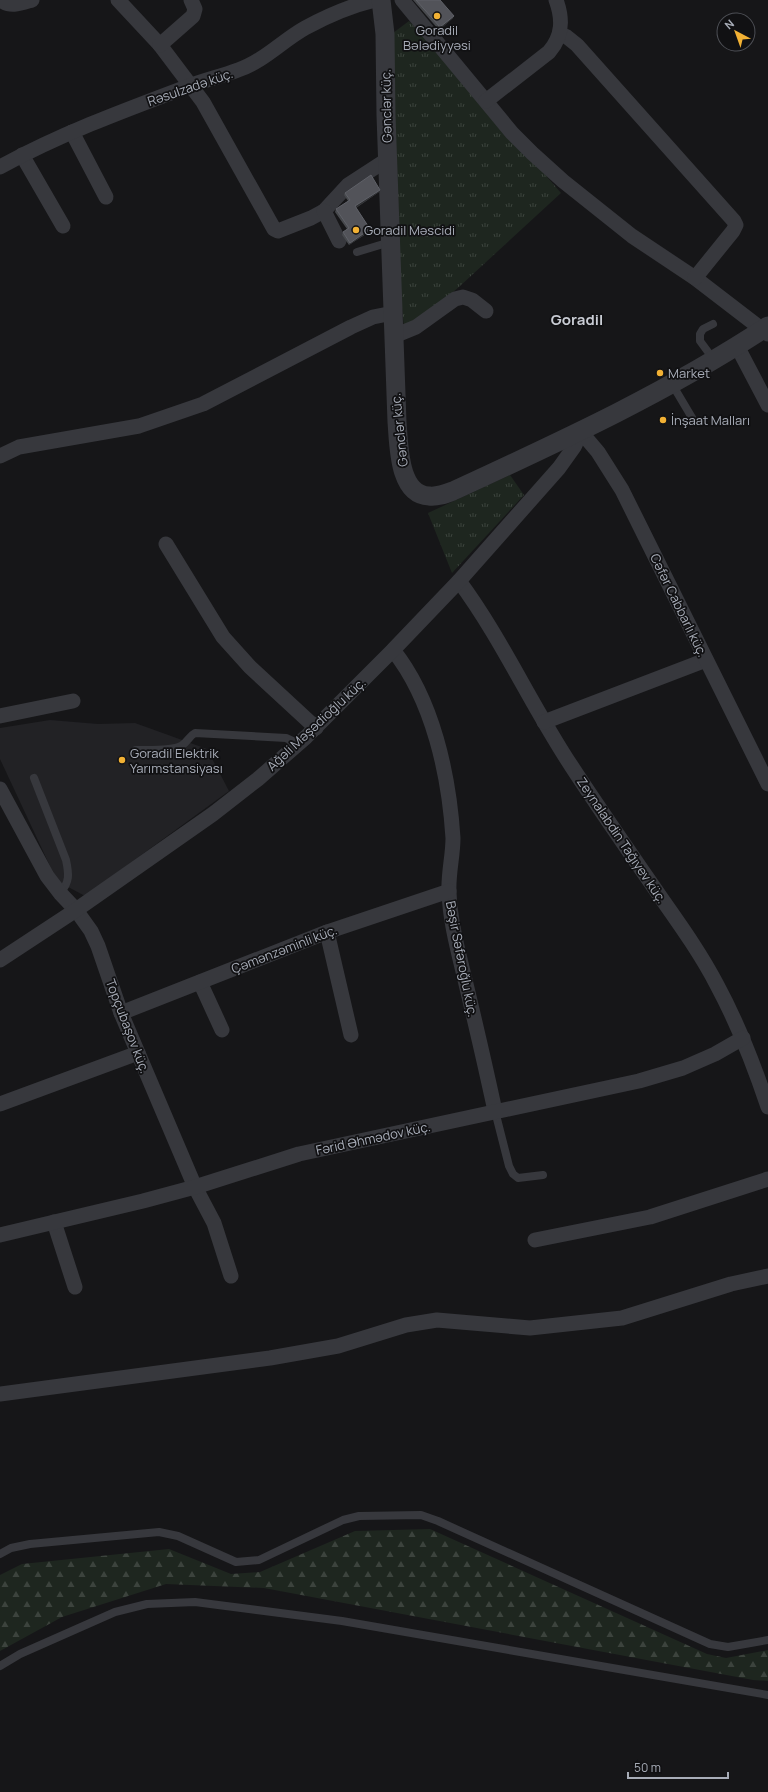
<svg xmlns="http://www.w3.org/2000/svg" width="768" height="1792" font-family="Manrope,sans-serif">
<defs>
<pattern id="grass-tufts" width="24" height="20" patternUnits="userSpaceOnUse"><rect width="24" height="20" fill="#1e261f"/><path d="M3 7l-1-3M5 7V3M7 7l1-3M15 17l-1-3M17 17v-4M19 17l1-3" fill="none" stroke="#3c433d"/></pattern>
<pattern id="forest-firs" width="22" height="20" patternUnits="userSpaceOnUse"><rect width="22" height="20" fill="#1e261f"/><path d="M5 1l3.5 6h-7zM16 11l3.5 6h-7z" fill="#3c433d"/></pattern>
</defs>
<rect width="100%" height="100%" fill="#161618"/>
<!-- built -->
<polygon fill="#222225" points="50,720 98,724 135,723 207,749 229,791 85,896 57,881 0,759 0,728"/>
<!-- grass -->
<g fill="url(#grass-tufts)">
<polygon points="409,21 431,43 561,193 460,286 415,325 404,328 393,216 393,33"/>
<polygon points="510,475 524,495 452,573 428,513"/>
</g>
<!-- forest -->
<polygon fill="url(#forest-firs)" points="430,1529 707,1654 726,1658 768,1650 768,1681 753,1680 264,1588 166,1584 62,1617 0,1651 0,1575 22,1564 169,1549 231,1574 260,1572 355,1531"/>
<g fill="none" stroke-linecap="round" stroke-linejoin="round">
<!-- service -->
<g stroke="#37383d" stroke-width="8">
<polyline points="357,252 390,242"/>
<polyline points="713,324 703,329 700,334 700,341 714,360"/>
<polyline points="672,384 694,421"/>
<path d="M136,750C147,750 173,751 181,746C188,742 189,736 195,733L286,738L299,744"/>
<path d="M34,778L66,860C69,874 70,882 60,893"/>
<polyline points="495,1111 509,1166 513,1174 518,1178 543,1175"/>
<polyline points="0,1554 11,1548 30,1544 159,1532 178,1536 236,1562 259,1560 343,1520 359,1516 421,1515 438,1521 710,1644 728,1647 768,1640"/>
<polyline points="0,1666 20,1654 115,1612 147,1604 195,1602 342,1621 768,1695"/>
</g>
<!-- minor -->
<g stroke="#37383d" stroke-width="15">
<path d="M1,0C10,8 22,3 32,0"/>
<polyline points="118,0 160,45 203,102 274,229 278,231 311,218 324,211 348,185 388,159"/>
<polyline points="402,0 512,133 532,153 563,181 632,236 695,278 768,334"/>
<polyline points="560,34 567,37 577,45 734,221 736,225 733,231 695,278"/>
<polyline points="160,45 193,16 195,9 191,0"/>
<path d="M486,101L549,52C563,36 563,19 556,0"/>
<polyline points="72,132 106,197"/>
<polyline points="22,155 63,226"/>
<path d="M0,167C60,134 125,110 189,86C205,80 222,76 238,70C264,61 282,41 305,28C327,16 350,6 375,0"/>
<polyline points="324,211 339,241"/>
<polyline points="394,336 416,327 455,299 463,297 472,300 486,311"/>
<polyline points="737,346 768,405"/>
<polyline points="0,456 19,447 139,426 203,404 351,327 373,317 393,313"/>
<polyline points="166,544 223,637 250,667 316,728"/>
<path d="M459,581C502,639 532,707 572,767C602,813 633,857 664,902C683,929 702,956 717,985C738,1024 754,1065 768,1107"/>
<path d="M393,650C433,700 449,775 453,838C453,856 448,874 449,892C450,923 459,954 466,984C476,1026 486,1069 495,1111"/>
<polyline points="0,716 73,701"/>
<polyline points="544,722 706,660"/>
<polyline points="0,789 47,876 60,893 76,910 91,931 98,946 121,1013 195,1187 214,1223 231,1276"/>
<polyline points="327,932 351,1035"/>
<polyline points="0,960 76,910 213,814 258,779 306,737 393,650 459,581 559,468 574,447 581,432 598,452 622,490 768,784"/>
<polyline points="200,982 222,1030"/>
<polyline points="121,1013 327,932 449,891"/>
<polyline points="0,1104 138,1053"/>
<polyline points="54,1222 75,1287"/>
<polyline points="0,1235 143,1201 195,1187 299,1154 639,1081 683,1068 715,1054 743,1038"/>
<polyline points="535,1240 650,1217 768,1179"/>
<polyline points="0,1394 270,1358 338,1346 406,1325 437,1320 530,1328 622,1318 731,1284 768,1276"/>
</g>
<!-- tertiary -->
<path stroke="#37383d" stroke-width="19" d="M381,0L385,34L386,115L397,422C399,444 398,495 429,496C437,497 445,494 453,491C561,441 668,392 768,326"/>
</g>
<!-- wall -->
<g fill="#47494d">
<polygon points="413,0 440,0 453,18 439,30"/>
<polygon points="379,192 356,208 370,229 369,232 349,245 342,235 343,232 347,229 335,212 336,209 348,201 344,195 345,193"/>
</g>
<!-- shaded-wall -->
<g fill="#2f3033">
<polygon points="454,16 453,18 439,30 440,27"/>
<polygon points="380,190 379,192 354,209 355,206"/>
<polygon points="370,229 369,232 349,245 350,243"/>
</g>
<!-- building -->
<g fill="#525359" stroke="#5f6168">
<polygon points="416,0 440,0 454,16 440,27"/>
<polygon points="371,175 380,190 355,206 370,229 350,243 343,232 349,228 336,209 350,200 345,193"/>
</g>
<!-- markers -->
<g fill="#f2b134" stroke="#111113" stroke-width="1.5">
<circle cx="437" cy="16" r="4"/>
<circle cx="356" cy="230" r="4"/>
<circle cx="660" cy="373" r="4"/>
<circle cx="663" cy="420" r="4"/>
<circle cx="122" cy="760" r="4"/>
</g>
<g text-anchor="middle" stroke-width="3.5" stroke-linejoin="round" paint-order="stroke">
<!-- poi labels -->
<g font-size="13" fill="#a8adb8" stroke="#111113" text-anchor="start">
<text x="437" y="35" text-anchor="middle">Goradil<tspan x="437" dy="15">Bələdiyyəsi</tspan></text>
<text x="364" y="235">Goradil Məscidi</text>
<text x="668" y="378">Market</text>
<text x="671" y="425">İnşaat Malları</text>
<text x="130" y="758">Goradil Elektrik<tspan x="130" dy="15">Yarımstansiyası</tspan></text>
</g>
<!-- street labels -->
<g font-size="13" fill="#a8adb8" stroke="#111113">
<text transform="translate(190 87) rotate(-19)" y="5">Rəsulzadə küç.</text>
<text transform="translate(386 106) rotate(-91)" y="5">Gənclər küç.</text>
<text transform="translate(399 430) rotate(-96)" y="5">Gənclər küç.</text>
<text transform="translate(679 605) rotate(64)" y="5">Cəfər Cabbarlı küç.</text>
<text transform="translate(316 724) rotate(-43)" y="5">Ağəli Məşədioğlu küç.</text>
<text transform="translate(622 840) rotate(56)" y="5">Zeynalabdin Tağıyev küç.</text>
<text transform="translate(284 949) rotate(-21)" y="5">Çəmənzəminli küç.</text>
<text transform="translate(462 959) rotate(79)" y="5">Bəşir Səfəroğlu küç.</text>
<text transform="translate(128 1026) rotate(69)" y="5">Topçubaşov küç.</text>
<text transform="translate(373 1138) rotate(-12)" y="5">Fərid Əhmədov küç.</text>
</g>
<!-- quarter labels -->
<g font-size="15" font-weight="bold" fill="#c9ccd4" stroke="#111113">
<text x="577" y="325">Goradil</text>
</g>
</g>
<!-- north arrow -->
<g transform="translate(736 32) rotate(319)"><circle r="19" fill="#111113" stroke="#4d4f55"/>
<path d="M0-3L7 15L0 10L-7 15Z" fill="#f2b134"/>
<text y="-6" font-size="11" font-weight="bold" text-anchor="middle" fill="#a8adb8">N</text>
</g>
<!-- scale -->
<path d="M628 1772v6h100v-6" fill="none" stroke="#a8adb8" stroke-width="2"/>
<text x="634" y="1772" font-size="12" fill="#a8adb8" stroke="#111113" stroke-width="3" paint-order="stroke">50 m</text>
</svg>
